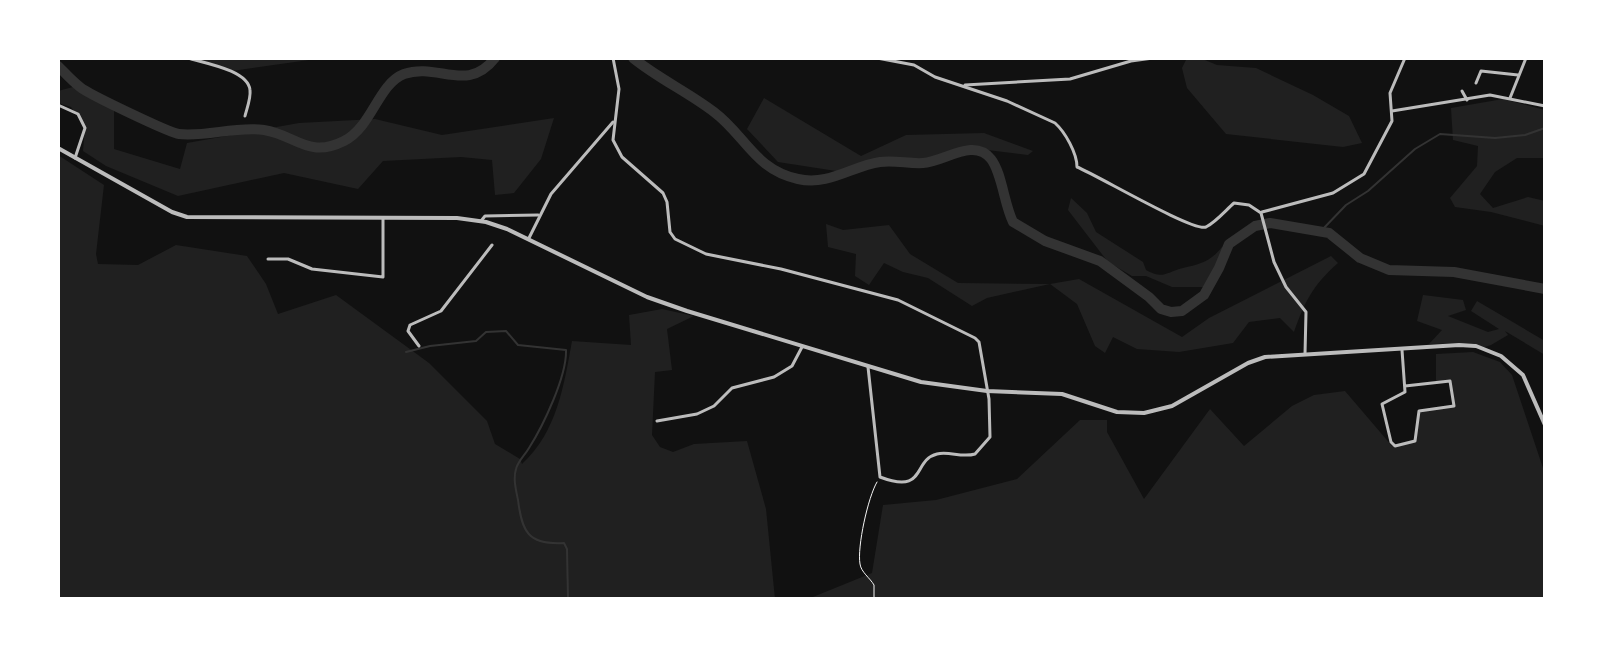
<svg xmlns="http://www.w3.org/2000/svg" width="1603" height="657" font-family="'Source Serif 4',serif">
<rect width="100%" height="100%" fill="#111"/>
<!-- green -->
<g fill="#202020">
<polygon points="194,58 323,58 232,71"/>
<polygon points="1187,58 1200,58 1217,65 1256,68 1313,95 1349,116 1362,143 1343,147 1226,134 1187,88 1182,68"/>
<polygon points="73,87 114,110 114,149 180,169 187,143 299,123 375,119 442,135 554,118 541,159 514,193 495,195 492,160 461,157 383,161 358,189 284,173 178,196 106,166 83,151 85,127 71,107 58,103 58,91"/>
<polygon points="764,98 861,156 906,135 984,133 1033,151 1028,155 963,147 925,159 886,161 849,173 778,162 747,129"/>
<polygon points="1503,99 1545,110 1545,158 1517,158 1495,172 1480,194 1493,208 1528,197 1545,201 1545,226 1491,212 1455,207 1450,198 1477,166 1478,146 1453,140 1451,108"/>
<path d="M58,155L104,185L96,254L98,264L138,265L176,245L247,256L266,284L278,314L336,295L429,363L487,421L495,444L520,459L522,464C557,432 564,385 572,341L631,345L629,315L662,309L694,316L667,329L672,370L655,372L652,435L660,447L673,452L694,444L747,441L766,509L775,599H58Z"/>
<path d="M1071,198L1087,213L1096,232L1143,262L1146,270C1164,280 1166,272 1183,268C1200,264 1210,262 1222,247L1226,252L1218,271L1207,287H1172L1146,276H1132L1108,262L1068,210Z"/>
<path d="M826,224L843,230L889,225L910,254L958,283L1050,284L1079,279L1182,337L1209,318L1331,256L1338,263C1313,285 1305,301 1294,332L1280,318L1249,322L1233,343L1179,352L1137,349L1113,337L1105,353L1095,346L1077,304L1050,284L987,298L972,306L928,278L903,272L884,263L869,285L855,276L856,254L828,247Z"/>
<polygon points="1423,295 1463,300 1466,310 1448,316 1488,332 1499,329 1471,311 1477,301 1545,341 1545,355 1505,331 1508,335 1491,345 1482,348 1474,343 1429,344 1442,330 1417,321"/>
<polygon points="1473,352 1500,362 1512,375 1545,474 1545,599 808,599 872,573 883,505 936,500 1017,479 1080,420 1107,420 1107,432 1144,499 1210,409 1244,446 1292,406 1314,395 1345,391 1392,446 1414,441 1419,411 1454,406 1450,381 1436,382 1436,354"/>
</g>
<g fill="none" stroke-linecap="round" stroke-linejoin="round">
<!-- stream -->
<g stroke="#333" stroke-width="2">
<polyline points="1321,231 1346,205 1368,191 1415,149 1440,134 1495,138 1525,135 1545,128"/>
<path d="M406,352L430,346L476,341L486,332L506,331L518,345L566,350C567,376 543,426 529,448C525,455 518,461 516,469C513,479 516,490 518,500C522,532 528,545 564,543L567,549L568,599"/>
</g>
<!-- river -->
<g stroke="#333" stroke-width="10">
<path d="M633,58C659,79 688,92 714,112C745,135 755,170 798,179C829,186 852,166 880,162C895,160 909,164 923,163C944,162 974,137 991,159C1002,173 1004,204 1013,222L1045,241L1100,261L1149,297L1161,309L1171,312L1182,311L1204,295L1219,268L1229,244L1255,226L1270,223L1329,233L1360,258L1389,270L1454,272L1545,289"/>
<path d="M58,66C65,73 72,81 80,87C88,94 170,133 179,134C207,137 235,126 264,130C296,135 308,159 344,141C372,127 378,84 404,74C438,62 467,94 495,58"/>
</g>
<!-- path -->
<path stroke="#f5f5f5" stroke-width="1" d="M874,599V585C870,578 861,572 860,564C857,547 868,497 877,482"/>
<!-- minor -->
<g stroke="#bcbcbc" stroke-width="3">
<path d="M188,58C204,63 248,70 250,90C251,98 247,108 245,116"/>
<path d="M613,58L619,89L613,140L622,157L663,193L667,202L670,232L675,239L706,254L781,269L898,300L975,338L979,342L989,399L990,437L975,454C962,458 949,451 937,454C912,460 927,495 880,477L868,367"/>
<path d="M877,58L914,65L935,77L1007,101L1055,123C1065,132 1077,153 1077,167C1097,175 1193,232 1206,227C1216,222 1226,210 1234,203L1249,205L1261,213L1274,262L1286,287L1306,312L1305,354"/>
<polyline points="1476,83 1481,71 1518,75"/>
<polyline points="965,85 1070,79 1131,61 1153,58"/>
<polyline points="1462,91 1467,100"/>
<polyline points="1510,98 1526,58"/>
<polyline points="58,105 78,114 85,128 75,158"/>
<polyline points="1392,111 1490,95 1545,106"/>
<polyline points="1262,212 1333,193 1364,174 1392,121 1390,93 1405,58"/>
<polyline points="481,221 485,216 538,215"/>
<polyline points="529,238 551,194 613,122"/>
<polyline points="268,259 288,259 312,269 383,277 383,218"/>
<polyline points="419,346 408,331 410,325 441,311 492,245"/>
<polyline points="1402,350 1405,392 1382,404 1391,442 1395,446 1415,441 1419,411 1454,406 1450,381 1405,386"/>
<polyline points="657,421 697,414 714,406 732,388 774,377 792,366 802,347"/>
</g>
<!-- tertiary -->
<polyline stroke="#bcbcbc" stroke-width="4" points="58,148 172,212 187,217 457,218 486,222 507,229 647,297 687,311 921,382 987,391 1062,394 1117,412 1144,413 1172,406 1248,363 1265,357 1459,345 1476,346 1501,356 1523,375 1545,425"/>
</g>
<!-- border -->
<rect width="1603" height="657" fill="none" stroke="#ffffff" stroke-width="120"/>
</svg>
